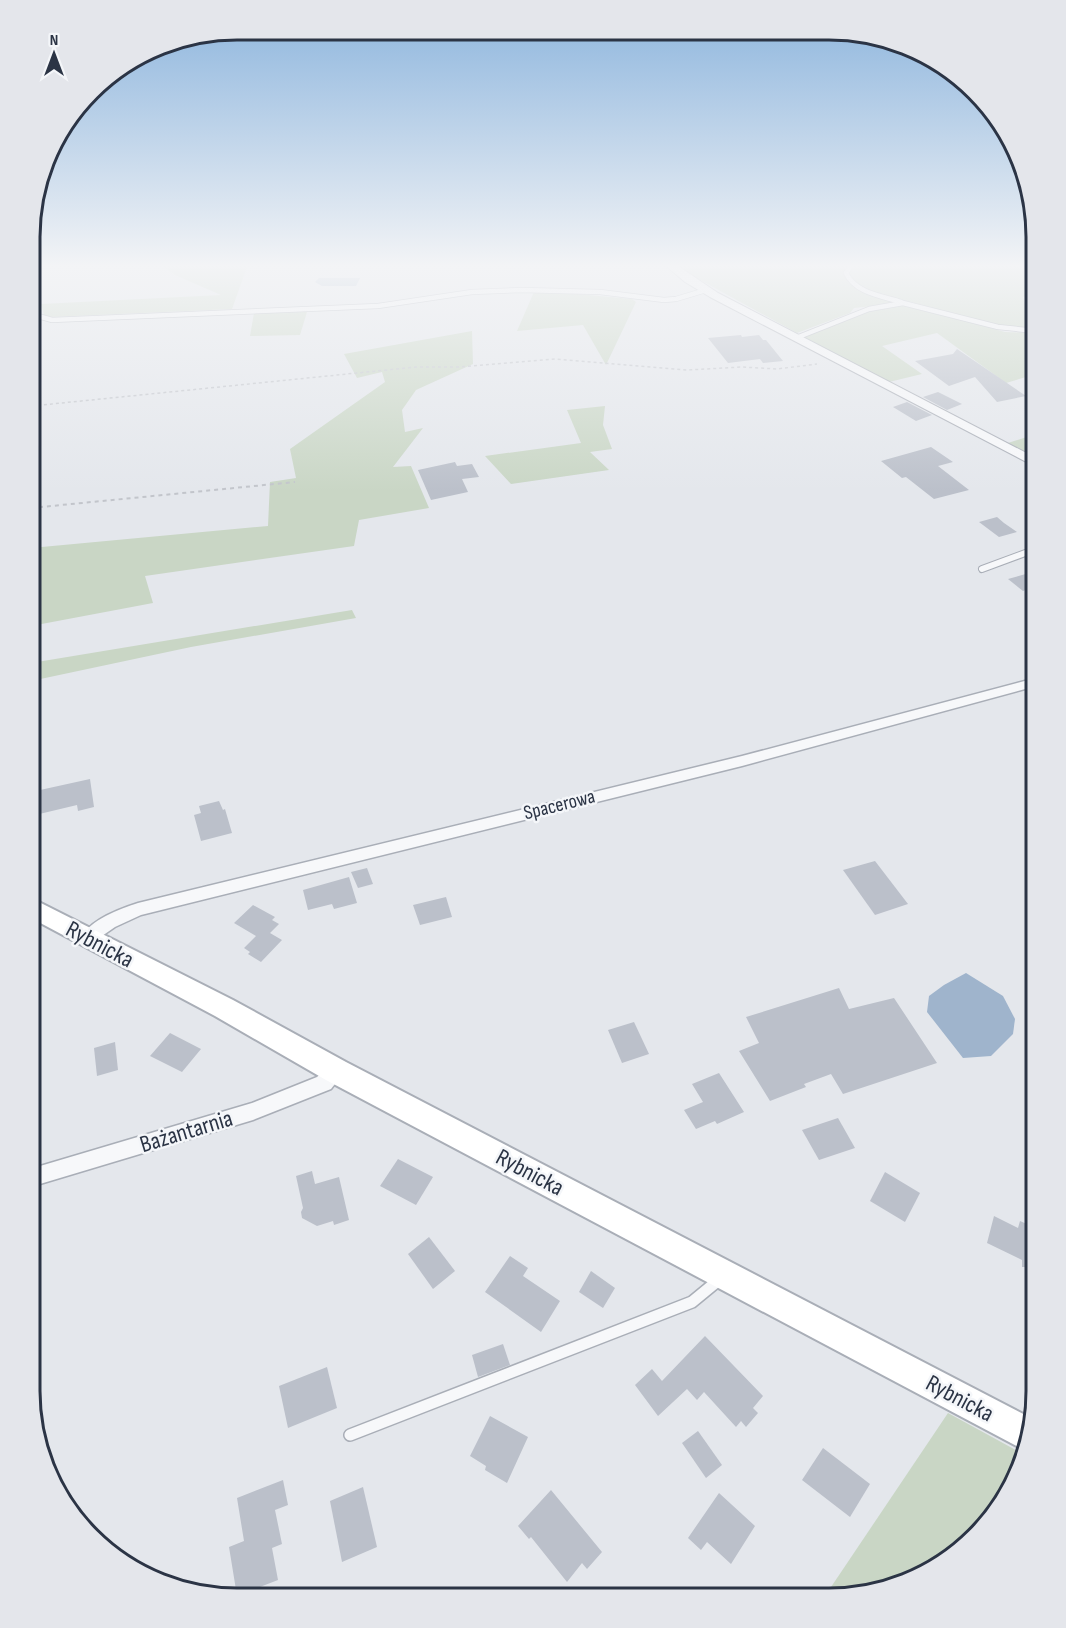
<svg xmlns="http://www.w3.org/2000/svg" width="1066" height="1628" font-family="'Sofia Sans Condensed',sans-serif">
<rect width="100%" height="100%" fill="#e4e7ec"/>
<!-- green -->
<g fill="#c9d6c5">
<polygon points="248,264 232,309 52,317 44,315 41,304 221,295 175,275 162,265"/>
<polygon points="676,264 1036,264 1036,294 1023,297 1033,328 1012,329 911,302 854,308 850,313 797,333 693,276"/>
<polygon points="534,292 567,293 632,299 636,302 606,365 583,325 517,331"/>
<polygon points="905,305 1005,332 1036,333 1036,374 1006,383 937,333 882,346 922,374 889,382 803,338 873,310"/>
<polygon points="307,312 300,335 250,336 254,313"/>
<polygon points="472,331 473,364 416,390 402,410 405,432 423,428 393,467 411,466 429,508 359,520 354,546 145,576 153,603 31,626 31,548 268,526 270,482 296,478 290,449 385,382 382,372 357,378 344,354"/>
<polygon points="605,406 603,425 612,449 590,452 609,470 511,484 485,456 581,443 567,410"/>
<polygon points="1036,434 1036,458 1008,443"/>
<polygon points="352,610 356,618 191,647 31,681 31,663"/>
<polygon points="948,1413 1025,1455 993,1517 908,1582 875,1589 827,1593"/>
</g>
<!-- water -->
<g fill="#9fb4cc">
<polygon points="319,278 360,278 356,286 322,286 315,282"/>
<polygon points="966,973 1003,996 1015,1019 1013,1034 991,1056 963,1058 927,1012 929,996 944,985"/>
</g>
<!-- building -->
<g fill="#bbc0ca">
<polygon points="741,335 742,337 759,335 763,340 766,340 783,361 763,363 760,359 728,363 708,338"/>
<polygon points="957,349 1026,396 997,402 975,377 949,386 915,361 953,354"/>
<polygon points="938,392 962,404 947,410 923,397"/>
<polygon points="907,402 932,415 916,421 893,407"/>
<polygon points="931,447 953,462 938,466 969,490 934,499 906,477 902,478 881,461"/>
<polygon points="455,462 457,466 472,464 479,477 462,479 468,492 431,500 418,470"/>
<polygon points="997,517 1004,523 1017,532 999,537 979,522"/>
<polygon points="1029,573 1036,578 1036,586 1023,591 1008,579"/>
<polygon points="90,779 94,807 78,811 77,805 31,816 31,792"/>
<polygon points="219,801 223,810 225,809 232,833 201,841 194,815 201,813 199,806"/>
<polygon points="875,861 908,904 875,915 843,870"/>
<polygon points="367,868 373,884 358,888 351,872"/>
<polygon points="349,877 357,903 334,909 332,904 308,910 303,890"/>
<polygon points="446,897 452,917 420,925 413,905"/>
<polygon points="253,905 275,917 272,920 279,924 270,933 282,940 261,962 248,954 250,952 244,948 256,936 234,923"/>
<polygon points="839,988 849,1009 894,998 937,1063 843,1094 831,1074 804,1084 806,1087 770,1101 739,1051 759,1043 746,1017"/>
<polygon points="634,1022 649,1054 622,1063 608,1030"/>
<polygon points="170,1033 201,1049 182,1072 150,1056"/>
<polygon points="115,1042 118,1070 97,1076 94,1048"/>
<polygon points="719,1073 744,1112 717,1124 715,1121 696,1129 684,1110 703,1102 692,1084"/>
<polygon points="838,1118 855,1148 819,1160 802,1130"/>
<polygon points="398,1159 433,1177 416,1205 380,1186"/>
<polygon points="312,1171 315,1184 339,1177 349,1220 334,1225 333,1221 317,1226 302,1218 301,1212 303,1208 296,1176"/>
<polygon points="885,1172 920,1193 905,1222 870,1201"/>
<polygon points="994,1216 1018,1228 1020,1221 1036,1228 1036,1267 1022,1267 1022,1260 987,1243"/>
<polygon points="429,1237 455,1271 433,1289 408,1254"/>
<polygon points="510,1256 528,1268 523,1276 560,1301 541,1332 485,1292"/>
<polygon points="591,1271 615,1288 603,1308 579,1292"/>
<polygon points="705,1336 763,1396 753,1408 758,1413 746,1427 741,1421 736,1427 704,1392 697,1400 687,1389 658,1416 635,1385 652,1369 662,1381"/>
<polygon points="503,1344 510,1365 478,1377 472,1355"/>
<polygon points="327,1367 337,1408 288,1428 279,1386"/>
<polygon points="490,1416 528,1437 507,1483 485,1470 486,1466 470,1456"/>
<polygon points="698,1431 722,1465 706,1478 682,1443"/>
<polygon points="823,1448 870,1484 850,1517 802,1480"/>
<polygon points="283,1480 288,1505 275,1510 282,1544 272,1548 278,1580 237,1596 229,1547 244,1541 237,1498"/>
<polygon points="363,1487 377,1547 342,1562 330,1501"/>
<polygon points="551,1490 602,1552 587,1569 582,1563 567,1582 531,1537 529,1539 518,1526"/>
<polygon points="719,1493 755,1526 731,1564 707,1542 701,1550 688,1538"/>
</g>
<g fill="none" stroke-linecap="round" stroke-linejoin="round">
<!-- service-far2 casing -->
<g stroke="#a9aeb7" stroke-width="6">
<g id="service-far2">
<path d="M852,264L846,273C855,293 882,296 901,302"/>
<polyline points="32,307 38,309 38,316 52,320 378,306 472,292 522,290 600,292 664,300 676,299 706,290"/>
<polyline points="796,338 869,309 903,303 998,327 1036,331"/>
</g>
</g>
<!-- service-far1 casing -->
<g stroke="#a9aeb7" stroke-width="8">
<polyline id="service-far1" points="982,569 1036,549"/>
</g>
<!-- service casing -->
<g stroke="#a9aeb7" stroke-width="14">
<polyline id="service" points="350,1435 692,1302 720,1279"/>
</g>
<!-- minor casing -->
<g stroke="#a9aeb7" stroke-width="3">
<g id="minor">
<path d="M1036,678V686L742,766L141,915L115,927L89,945L83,943L81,938C90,920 119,909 138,903L742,756Z"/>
<polygon points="336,1063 342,1065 345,1071 331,1089 253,1120 30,1187 30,1169 252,1103 317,1077 330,1065"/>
</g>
</g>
<!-- tertiary casing -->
<g stroke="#a9aeb7" stroke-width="2">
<polygon id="tertiary" points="664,264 675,264 718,293 1036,458 1036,467 710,297 685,282"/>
</g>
<!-- secondary casing -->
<g stroke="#a9aeb7" stroke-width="4">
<polygon id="secondary" points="31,898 233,1000 346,1062 1033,1419 1026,1451 326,1080 215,1016 31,918"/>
</g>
<!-- path-far1 -->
<polyline stroke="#c2c5cb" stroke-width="1.5" stroke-dasharray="3 3" stroke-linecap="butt" points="32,406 416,367 458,367 556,359 687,370 741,367 777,369 817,364"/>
<!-- path -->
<polyline stroke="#c2c5cb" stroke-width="2" stroke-dasharray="4 4" stroke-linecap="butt" points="31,508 295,482"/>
<!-- service-far2 -->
<use href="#service-far2" stroke="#f7f8fa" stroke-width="4.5"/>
<!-- service-far1 -->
<use href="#service-far1" stroke="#f7f8fa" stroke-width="6"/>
<!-- service -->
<use href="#service" stroke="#f7f8fa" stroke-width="11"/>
<!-- minor -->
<use href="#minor" fill="#f7f8fa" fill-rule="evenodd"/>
<!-- tertiary -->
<use href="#tertiary" fill="#f7f8fa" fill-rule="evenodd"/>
<!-- secondary -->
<use href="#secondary" fill="#fff" fill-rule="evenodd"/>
</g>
<!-- sky -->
<linearGradient id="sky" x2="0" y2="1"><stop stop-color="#8bb4dd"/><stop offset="0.54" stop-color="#f3f4f6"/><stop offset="1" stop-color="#f3f4f6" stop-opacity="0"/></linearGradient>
<rect width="1066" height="492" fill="url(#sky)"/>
<g text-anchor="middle" stroke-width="5" stroke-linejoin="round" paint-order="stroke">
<!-- street labels -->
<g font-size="20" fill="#2b3445" stroke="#f4f6f9">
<text transform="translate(559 804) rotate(-14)" y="7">Spacerowa</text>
</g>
<!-- near-street labels -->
<g font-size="24" fill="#2b3445" stroke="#f4f6f9">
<text transform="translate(100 944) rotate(28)" y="8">Rybnicka</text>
<text transform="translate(186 1131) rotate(-17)" y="8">Bażantarnia</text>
<text transform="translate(530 1172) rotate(28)" y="8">Rybnicka</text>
<text transform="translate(960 1398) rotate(28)" y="8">Rybnicka</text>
</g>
</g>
<!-- crop -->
<path d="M0 0H1066V1628H0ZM237 40H829A197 197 0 0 1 1026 237V1391A197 197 0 0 1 829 1588H237A197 197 0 0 1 40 1391V237A197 197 0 0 1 237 40Z" fill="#e4e6eb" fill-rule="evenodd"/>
<path fill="none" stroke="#2b3445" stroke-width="3" d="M237 40H829A197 197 0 0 1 1026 237V1391A197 197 0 0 1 829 1588H237A197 197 0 0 1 40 1391V237A197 197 0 0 1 237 40Z"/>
<!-- north arrow -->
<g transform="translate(54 54)" stroke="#f4f6f9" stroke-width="4.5" paint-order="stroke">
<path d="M0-4.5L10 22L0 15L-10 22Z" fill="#2b3445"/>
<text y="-9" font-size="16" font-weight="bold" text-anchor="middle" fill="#2b3445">N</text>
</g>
</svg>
